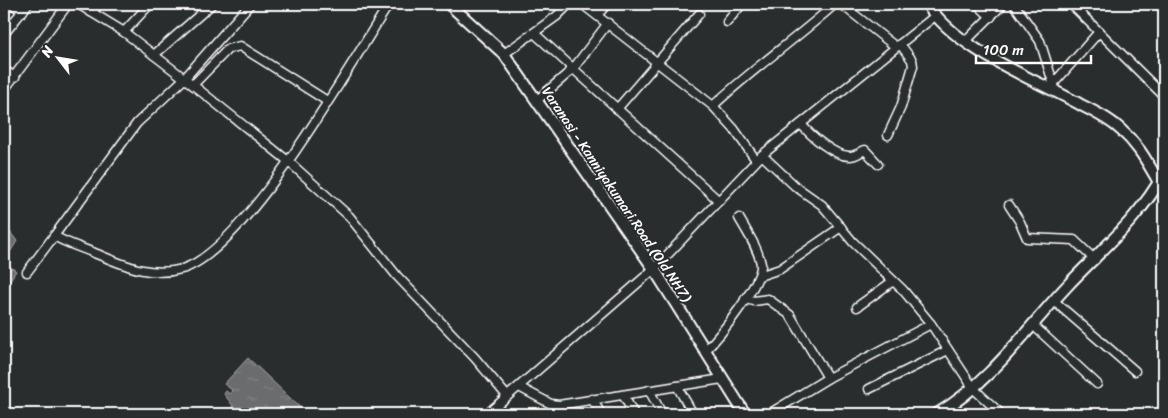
<svg xmlns="http://www.w3.org/2000/svg" width="1168" height="418" font-family="Sriracha,sans-serif">
<defs>
<pattern id="water-ripples" width="26" height="14" patternUnits="userSpaceOnUse" patternTransform="scale(1.25)"><rect width="26" height="14" fill="#6a6c6d"/><path d="M2 4q2-2 4 0t4 0M15 11q2-2 4 0t4 0" fill="none" stroke="#808283"/></pattern>
</defs>
<rect width="100%" height="100%" fill="#2a2d2e"/>
<filter id="ink" filterUnits="userSpaceOnUse"><feTurbulence type="fractalNoise" baseFrequency=".02" numOctaves="2"/><feDisplacementMap in="SourceGraphic" scale="10" xChannelSelector="R" yChannelSelector="G"/><feConvolveMatrix kernelMatrix="1 2 1 2 8 2 1 2 1" color-interpolation-filters="sRGB"/></filter>
<g filter="url(#ink)">
<!-- water -->
<g fill="url(#water-ripples)" stroke="#a6a7a7">
<polygon points="4,224 17,241 4,262 16,271 4,289"/>
<polygon points="248,358 307,414 230,414 233,406 224,394 226,391 230,394 232,390 224,384"/>
</g>
<g fill="none" stroke-linecap="round" stroke-linejoin="round">
<!-- minor casing -->
<g stroke="#fff" stroke-width="11">
<g id="minor">
<polyline points="12,4 23,11"/>
<polyline points="78,4 124,32 193,85 288,161 349,216 397,276 475,358 507,396"/>
<path d="M250,4L184,79L137,123L54,236C66,243 79,247 92,252C122,264 149,278 182,269C245,251 351,63 389,4"/>
<polyline points="582,4 713,106 734,129 756,160"/>
<polyline points="841,4 896,47"/>
<polyline points="977,4 991,17"/>
<polyline points="1014,4 1040,41 1056,92"/>
<polyline points="1071,4 1164,96"/>
<polyline points="91,12 99,4"/>
<polyline points="598,14 607,4"/>
<polyline points="727,22 742,4"/>
<polyline points="124,32 150,4"/>
<polyline points="534,33 719,201"/>
<polyline points="4,34 28,4"/>
<polyline points="966,41 1003,4"/>
<polyline points="504,54 557,16 569,4"/>
<polyline points="154,55 212,4"/>
<polyline points="4,70 15,77"/>
<polyline points="1054,83 1098,33"/>
<polyline points="193,85 228,49 240,46 327,101"/>
<polyline points="4,90 68,4"/>
<polyline points="536,101 573,69 608,23"/>
<path d="M713,106C752,69 796,39 835,4"/>
<polyline points="617,109 699,14"/>
<path d="M801,124C810,135 835,157 850,156C856,156 860,152 865,150L878,164"/>
<polyline points="888,135 901,107 913,66 912,60 900,44"/>
<polyline points="762,155 795,186 822,205 853,242 903,290 931,324 974,389 1001,414"/>
<polyline points="1009,205 1020,222 1027,238 1074,240 1095,260"/>
<polyline points="27,272 54,236"/>
<polyline points="759,276 780,269 841,227"/>
<polyline points="745,299 754,301 768,299 790,315 828,378"/>
<polyline points="1054,301 1135,371"/>
<polyline points="857,307 893,281"/>
<polyline points="1034,326 1097,384"/>
<path d="M705,351C719,337 763,282 761,264C758,248 747,232 739,218"/>
<polyline points="677,386 693,414"/>
<polyline points="519,387 551,404 559,405 722,379"/>
<polyline points="869,389 948,350"/>
<polyline points="649,390 662,414"/>
<polyline points="623,395 634,414"/>
<polyline points="592,399 601,414"/>
<polyline points="487,414 654,269 762,155 935,16"/>
<polyline points="769,414 828,378 931,324"/>
</g>
</g>
<!-- major casing -->
<g stroke="#fff" stroke-width="14">
<g id="major">
<polyline points="449,4 504,54 654,269 745,414"/>
<path d="M927,4C958,51 1033,78 1081,105C1095,112 1109,119 1120,129C1142,148 1149,167 1164,190"/>
<path d="M937,414C992,381 1024,332 1067,286C1101,250 1141,217 1164,173"/>
</g>
</g>
<!-- minor -->
<use href="#minor" stroke="#2a2d2e" stroke-width="8"/>
<!-- major -->
<use href="#major" stroke="#2a2d2e" stroke-width="10"/>
</g>
</g>
<g text-anchor="middle" stroke-width="4" stroke-linejoin="round" paint-order="stroke">
<!-- street labels -->
<g font-size="14" fill="#fff" stroke="#2a2d2e">
<text transform="translate(617 194) rotate(56)" y="5">Varanasi - Kanniyakumari Road (Old NH7)</text>
</g>
</g>
<!-- margin -->
<rect width="1168" height="418" fill="none" stroke="#2a2d2e" stroke-width="20"/>
<rect x="10" y="10" width="1148" height="398" fill="none" stroke="#fff" stroke-width="2" filter="url(#ink)"/>
<!-- north arrow -->
<g transform="translate(58 58) rotate(301)" stroke="#2a2d2e" stroke-width="4" paint-order="stroke">
<path d="M0-4L9 19L0 12L-9 19Z" fill="#ffffff"/>
<text y="-8" font-size="14" font-weight="bold" text-anchor="middle" fill="#ffffff">N</text>
</g>
<!-- scale -->
<path d="M976 55v8h115v-8" fill="none" stroke="#ffffff" stroke-width="2.5"/>
<text x="983" y="55" font-size="15" fill="#ffffff" stroke="#2a2d2e" stroke-width="4" paint-order="stroke">100 m</text>
</svg>
